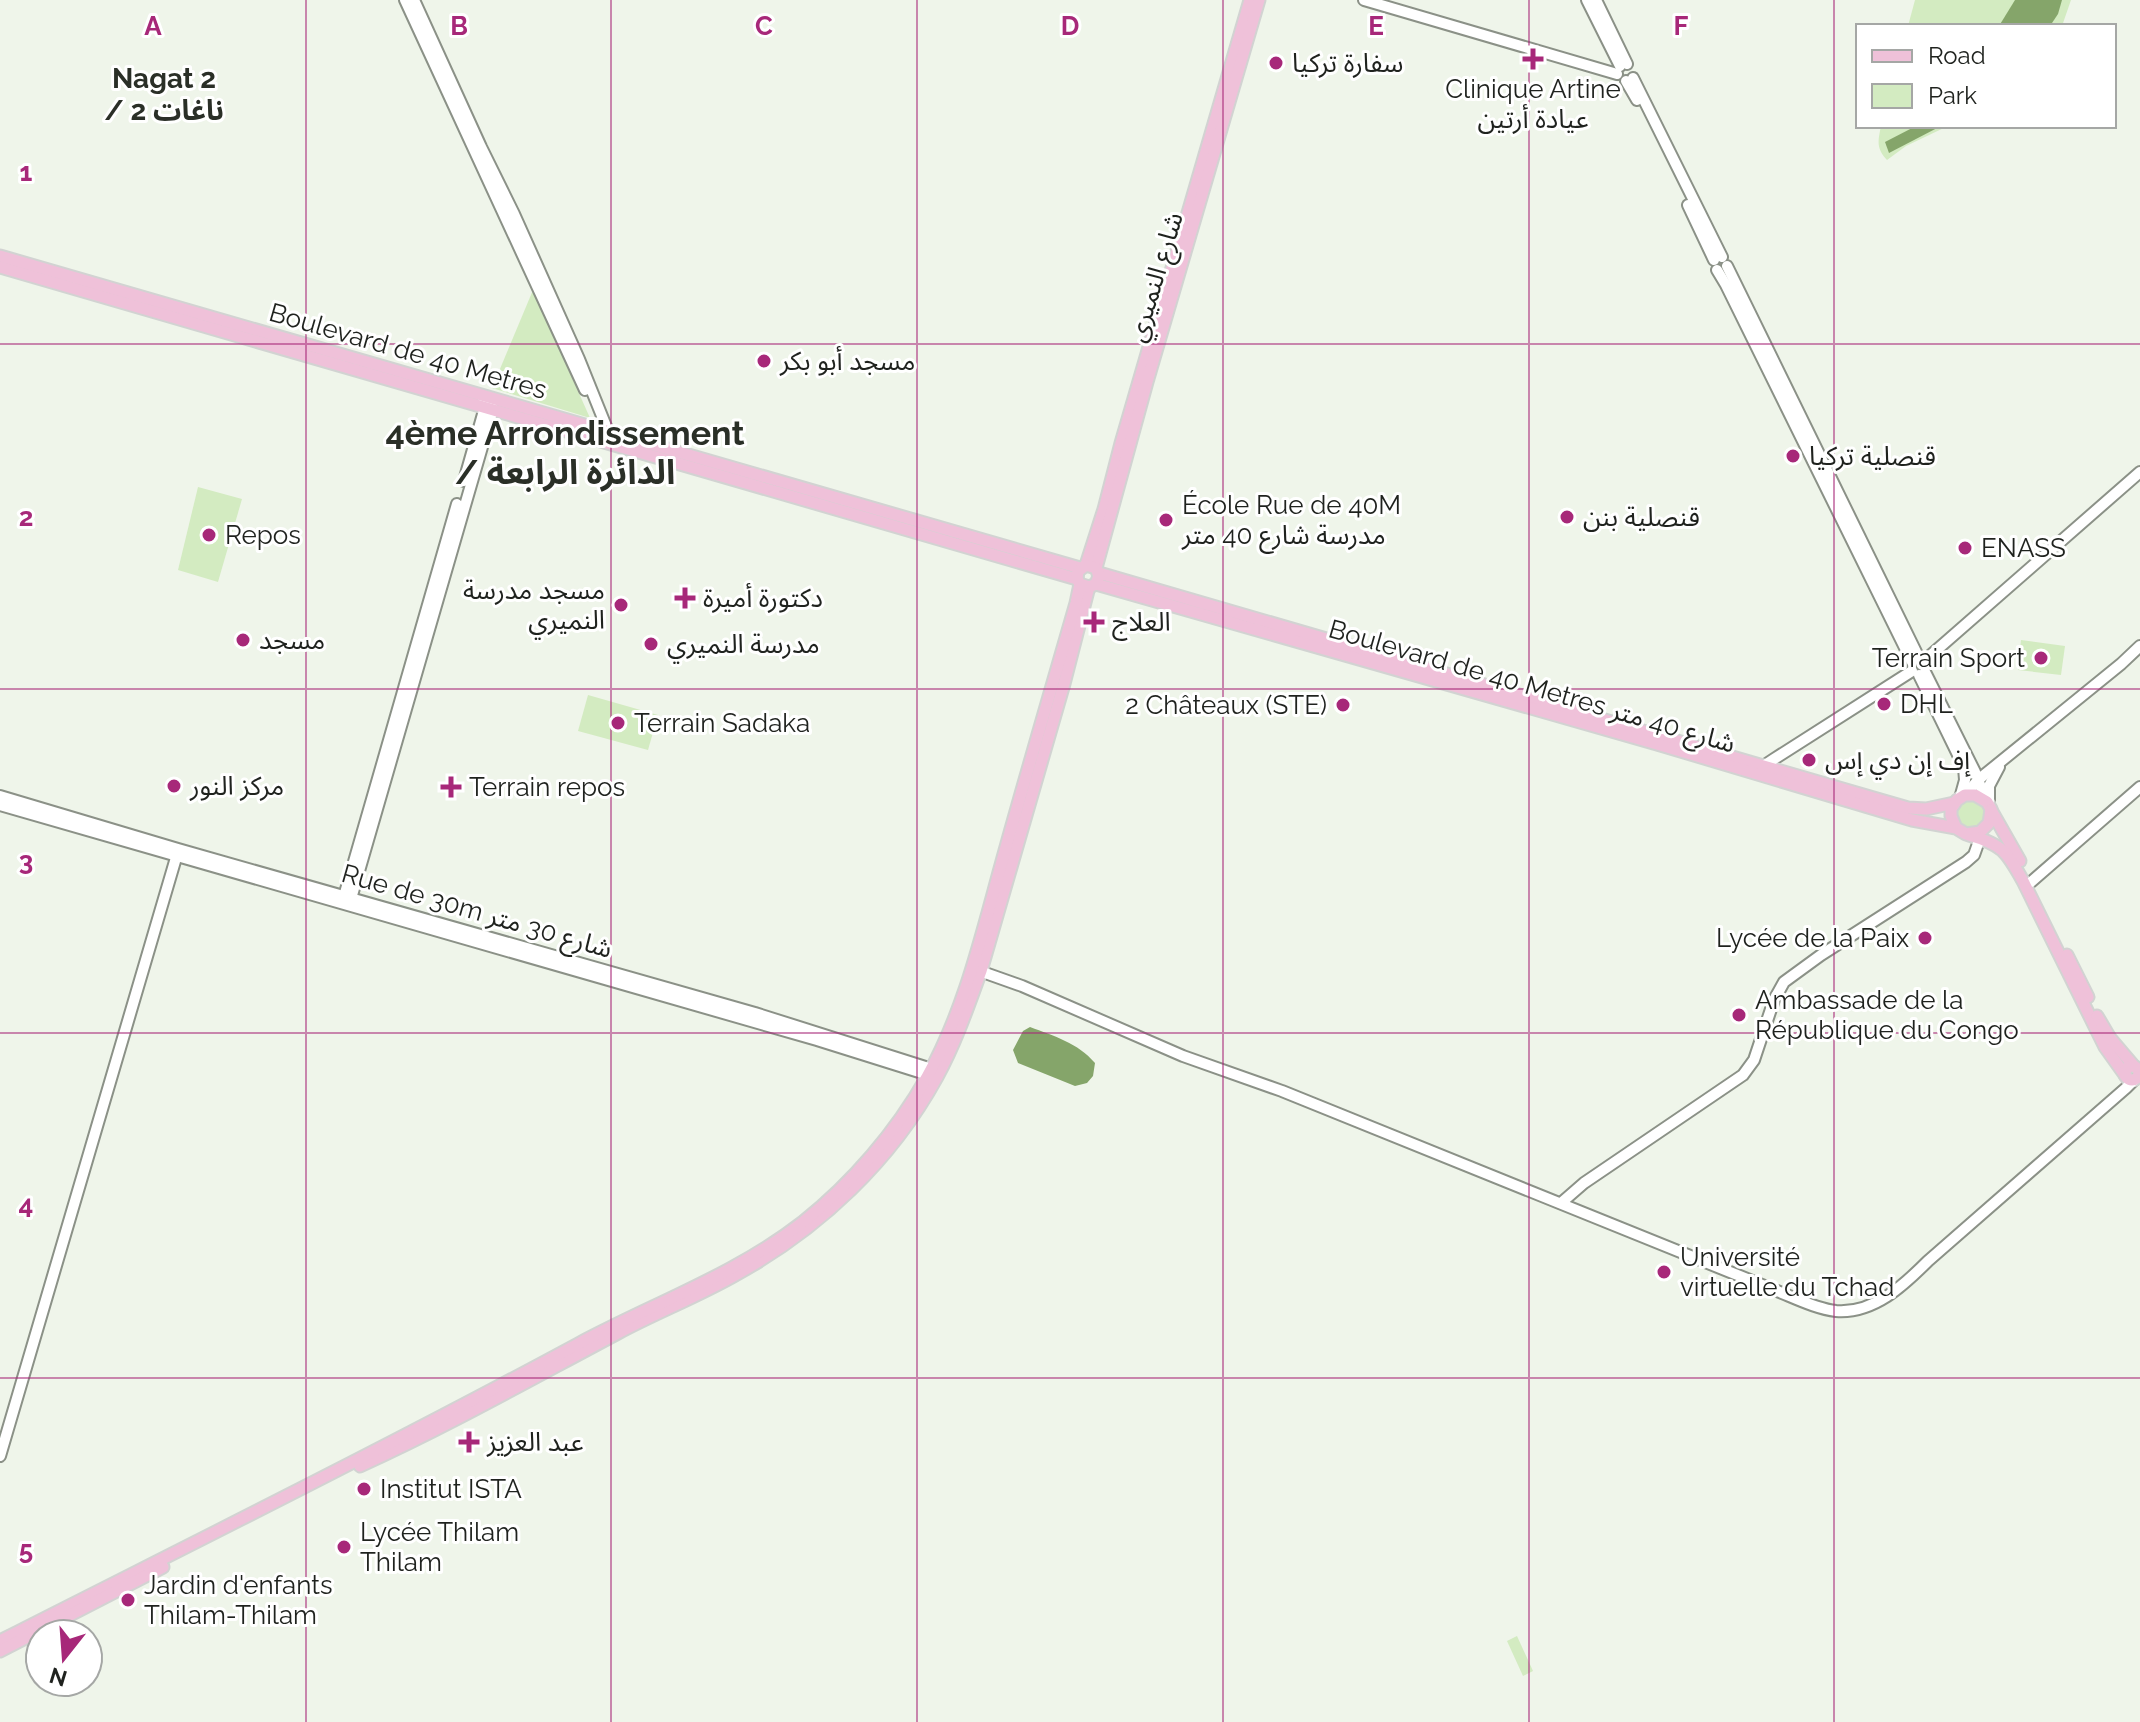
<svg xmlns="http://www.w3.org/2000/svg" width="2140" height="1722" font-family="Raleway,'Noto Sans Arabic',sans-serif">
<rect width="100%" height="100%" fill="#eff5ea"/>
<!-- green -->
<g fill="#d3ebc1">
<polygon points="1915,0 2071,0 2062,26 1908,26"/>
<path d="M1881,126H1948L1906,146L1887,160C1876,148 1878,141 1881,126Z"/>
<polygon points="533,290 590,418 492,388"/>
<polygon points="198,487 242,499 218,582 178,570"/>
<polygon points="2021,640 2065,646 2061,675 2018,670"/>
<polygon points="588,695 658,715 648,750 578,731"/>
<circle cx="1971" cy="814" r="15"/>
<polygon points="1517,1636 1533,1671 1523,1676 1507,1641"/>
</g>
<!-- water -->
<g fill="#85a56a">
<polygon points="2015,0 2062,0 2058,14 2050,26 1999,26"/>
<polygon points="1916,126 1941,126 1889,153 1885,142"/>
<path d="M1030,1027C1054,1036 1078,1043 1095,1063L1093,1076L1087,1083L1075,1086L1018,1063L1013,1050L1023,1031Z"/>
</g>
<g fill="none" stroke-linecap="round" stroke-linejoin="round">
<!-- secondary casing -->
<g stroke="#8b9187" stroke-width="14">
<g id="secondary">
<polyline points="405,0 585,390"/>
<polyline points="414,0 481,147 514,214 579,359 610,436"/>
<polyline points="1364,0 1617,74"/>
<polyline points="1587,0 1620,66"/>
<polyline points="1596,0 1627,64"/>
<polyline points="1633,78 1722,257"/>
<polyline points="1626,81 1637,100"/>
<polyline points="1688,205 1714,260"/>
<polyline points="1727,266 1917,654 1922,660"/>
<polyline points="1717,270 1726,285 1912,662"/>
<polyline points="464,481 485,407 483,401"/>
<polyline points="1924,661 2140,472"/>
<polyline points="1925,672 1975,772 1987,802"/>
<polyline points="1919,675 1964,767 1965,780 1960,798"/>
<polyline points="1762,772 1765,765 1774,759 1912,671"/>
<polyline points="1965,795 1978,780 2121,664 2140,646"/>
<polyline points="0,796 178,849 755,1013 938,1071"/>
<polyline points="1989,800 1989,786 1999,767"/>
<polyline points="0,805 817,1040 935,1077"/>
<polyline points="2031,882 2140,787"/>
<polyline points="343,900 457,504"/>
<polyline points="350,902 493,409 490,403"/>
<path d="M974,969L1022,986L1183,1056L1282,1091L1782,1293C1799,1300 1818,1309 1836,1311C1874,1314 1904,1285 1928,1261L2126,1088L2134,1080"/>
<polyline points="1561,1203 1584,1183 1743,1075 1754,1060 1774,1000 1784,982 1821,955 1966,862 1974,855 1980,838"/>
<polyline points="0,1456 178,851"/>
</g>
</g>
<!-- primary casing -->
<g stroke="#d2d3d2" stroke-width="15">
<g id="primary">
<polyline points="0,256 1080,568"/>
<polyline points="0,267 1077,579"/>
<polyline points="1086,565 1104,509 1121,443 1250,0"/>
<polyline points="1096,568 1147,382 1259,0"/>
<polyline points="1099,573 1908,808 1926,809 1954,803"/>
<polyline points="1096,584 1657,744 1912,820 1956,828 1966,834 1980,832 1989,823 1991,809 1987,802 1975,795 1965,795 1957,800 1951,809 1951,816 1956,828"/>
<polyline points="1991,810 2020,861"/>
<path d="M1969,835C2003,845 2006,851 2023,881L2105,1047L2125,1075"/>
<polyline points="2067,955 2088,997"/>
<polyline points="2097,1016 2110,1038 2133,1065"/>
<circle cx="2132" cy="1073" r="7"/>
<path d="M360,1466C448,1426 533,1378 618,1333C657,1312 699,1296 737,1274C820,1228 891,1161 937,1077C955,1044 968,1007 981,971L1064,684L1089,587"/>
<path d="M0,1641C193,1543 387,1447 578,1344C652,1304 735,1275 803,1222C852,1183 896,1132 927,1077C964,1011 981,937 1001,865C1025,778 1051,690 1076,603L1080,584L1077,579L1078,571L1086,565L1096,568L1099,576L1096,584L1089,587L1080,584"/>
<polyline points="0,1651 163,1567"/>
</g>
</g>
<!-- secondary -->
<use href="#secondary" stroke="#fff" stroke-width="10"/>
<!-- primary -->
<use href="#primary" stroke="#efc1d9" stroke-width="11"/>
</g>
<!-- grid -->
<path fill="none" stroke="#a72879" stroke-width="2" stroke-opacity="0.55" d="M306,0V1722M611,0V1722M917,0V1722M1223,0V1722M1529,0V1722M1834,0V1722M0,344H2140M0,689H2140M0,1033H2140M0,1378H2140"/>
<!-- markers -->
<g fill="#a72879" stroke="#fff" stroke-width="3">
<path d="M1529 47h8v8h8v8h-8v8h-8v-8h-8v-8h8z"/>
<circle cx="1276" cy="63" r="8"/>
<circle cx="764" cy="361" r="8"/>
<circle cx="1793" cy="456" r="8"/>
<circle cx="1567" cy="517" r="8"/>
<circle cx="1166" cy="520" r="8"/>
<circle cx="209" cy="535" r="8"/>
<circle cx="1965" cy="548" r="8"/>
<path d="M681 586h8v8h8v8h-8v8h-8v-8h-8v-8h8z"/>
<circle cx="621" cy="605" r="8"/>
<path d="M1090 610h8v8h8v8h-8v8h-8v-8h-8v-8h8z"/>
<circle cx="243" cy="640" r="8"/>
<circle cx="651" cy="644" r="8"/>
<circle cx="2041" cy="658" r="8"/>
<circle cx="1884" cy="704" r="8"/>
<circle cx="1343" cy="705" r="8"/>
<circle cx="618" cy="723" r="8"/>
<circle cx="1809" cy="760" r="8"/>
<circle cx="174" cy="786" r="8"/>
<path d="M447 775h8v8h8v8h-8v8h-8v-8h-8v-8h8z"/>
<circle cx="1925" cy="938" r="8"/>
<circle cx="1739" cy="1015" r="8"/>
<circle cx="1664" cy="1272" r="8"/>
<path d="M465 1430h8v8h8v8h-8v8h-8v-8h-8v-8h8z"/>
<circle cx="364" cy="1489" r="8"/>
<circle cx="344" cy="1547" r="8"/>
<circle cx="128" cy="1600" r="8"/>
</g>
<g text-anchor="middle" stroke-width="6" stroke-linejoin="round" paint-order="stroke">
<!-- poi labels -->
<g font-size="26" fill="#1f221e" stroke="#fff" text-anchor="start">
<text x="1292" y="72">سفارة تركيا</text>
<text x="1533" y="98" text-anchor="middle">Clinique Artine<tspan x="1533" dy="30">عيادة أرتين</tspan></text>
<text x="780" y="370">مسجد أبو بكر</text>
<text x="1809" y="465">قنصلية تركيا</text>
<text x="1182" y="514">École Rue de 40M<tspan x="1182" dy="30">مدرسة شارع 40 متر</tspan></text>
<text x="1583" y="526">قنصلية بنن</text>
<text x="225" y="544">Repos</text>
<text x="1981" y="557">ENASS</text>
<text x="605" y="599" text-anchor="end">مسجد مدرسة<tspan x="605" dy="30">النميري</tspan></text>
<text x="703" y="607">دكتورة أميرة</text>
<text x="1112" y="631">العلاج</text>
<text x="259" y="649">مسجد</text>
<text x="667" y="653">مدرسة النميري</text>
<text x="2025" y="667" text-anchor="end">Terrain Sport</text>
<text x="1900" y="713">DHL</text>
<text x="1327" y="714" text-anchor="end">2 Châteaux (STE)</text>
<text x="634" y="732">Terrain Sadaka</text>
<text x="1825" y="769">إف إن دي إس</text>
<text x="190" y="795">مركز النور</text>
<text x="469" y="796">Terrain repos</text>
<text x="1909" y="947" text-anchor="end">Lycée de la Paix</text>
<text x="1755" y="1009">Ambassade de la<tspan x="1755" dy="30">République du Congo</tspan></text>
<text x="1680" y="1266">Université<tspan x="1680" dy="30">virtuelle du Tchad</tspan></text>
<text x="487" y="1451">عبد العزيز</text>
<text x="380" y="1498">Institut ISTA</text>
<text x="360" y="1541">Lycée Thilam<tspan x="360" dy="30">Thilam</tspan></text>
<text x="144" y="1594">Jardin d'enfants<tspan x="144" dy="30">Thilam-Thilam</tspan></text>
</g>
<!-- street labels -->
<g font-size="26" fill="#1f221e" stroke="#fff">
<text transform="translate(1155 277) rotate(-73)" y="9">شارع النميري</text>
<text transform="translate(408 351) rotate(16)" y="9">Boulevard de 40 Metres</text>
<text transform="translate(1532 686) rotate(16)" y="9">Boulevard de 40 Metres شارع 40 متر</text>
<text transform="translate(477 911) rotate(16)" y="9">Rue de 30m شارع 30 متر</text>
</g>
<!-- neighbourhood labels -->
<g font-size="28" font-weight="bold" fill="#2a2f27" stroke="#fff">
<text x="164" y="88">Nagat 2<tspan x="164" dy="32">/ ناغات 2</tspan></text>
</g>
<!-- district labels -->
<g font-size="34" font-weight="bold" fill="#2a2f27" stroke="#fff">
<text x="565" y="445">4ème Arrondissement<tspan x="565" dy="39">/ الدائرة الرابعة</tspan></text>
</g>
</g>
<g font-size="26" text-anchor="middle" font-weight="bold" fill="#a72879" stroke="#fff" stroke-width="6" stroke-linejoin="round" paint-order="stroke">
<text x="153" y="35">A</text>
<text x="459" y="35">B</text>
<text x="764" y="35">C</text>
<text x="1070" y="35">D</text>
<text x="1376" y="35">E</text>
<text x="1681" y="35">F</text>
<text x="26" y="181">1</text>
<text x="26" y="526">2</text>
<text x="26" y="870">3</text>
<text x="26" y="1214">4</text>
<text x="26" y="1559">5</text>
</g>
<!-- legend -->
<rect x="1856" y="24" width="260" height="104" fill="#ffffff" stroke="#a5a7a5" stroke-width="2"/>
<rect x="1872" y="50" width="40" height="12" fill="#efc1d9" stroke="#a5a7a5" stroke-width="2"/>
<text x="1928" y="64" font-size="24" fill="#1f221e">Road</text>
<rect x="1872" y="84" width="40" height="24" fill="#d3ebc1" stroke="#a5a7a5" stroke-width="2"/>
<text x="1928" y="104" font-size="24" fill="#1f221e">Park</text>
<!-- north arrow -->
<g transform="translate(64 1658) rotate(197)"><circle r="38" fill="#ffffff" stroke="#a5a7a5" stroke-width="2"/>
<path d="M0-6L14 30L0 20L-14 30Z" fill="#a72879"/>
<text y="-12" font-size="22" font-weight="bold" text-anchor="middle" fill="#1f221e">N</text>
</g>
</svg>
